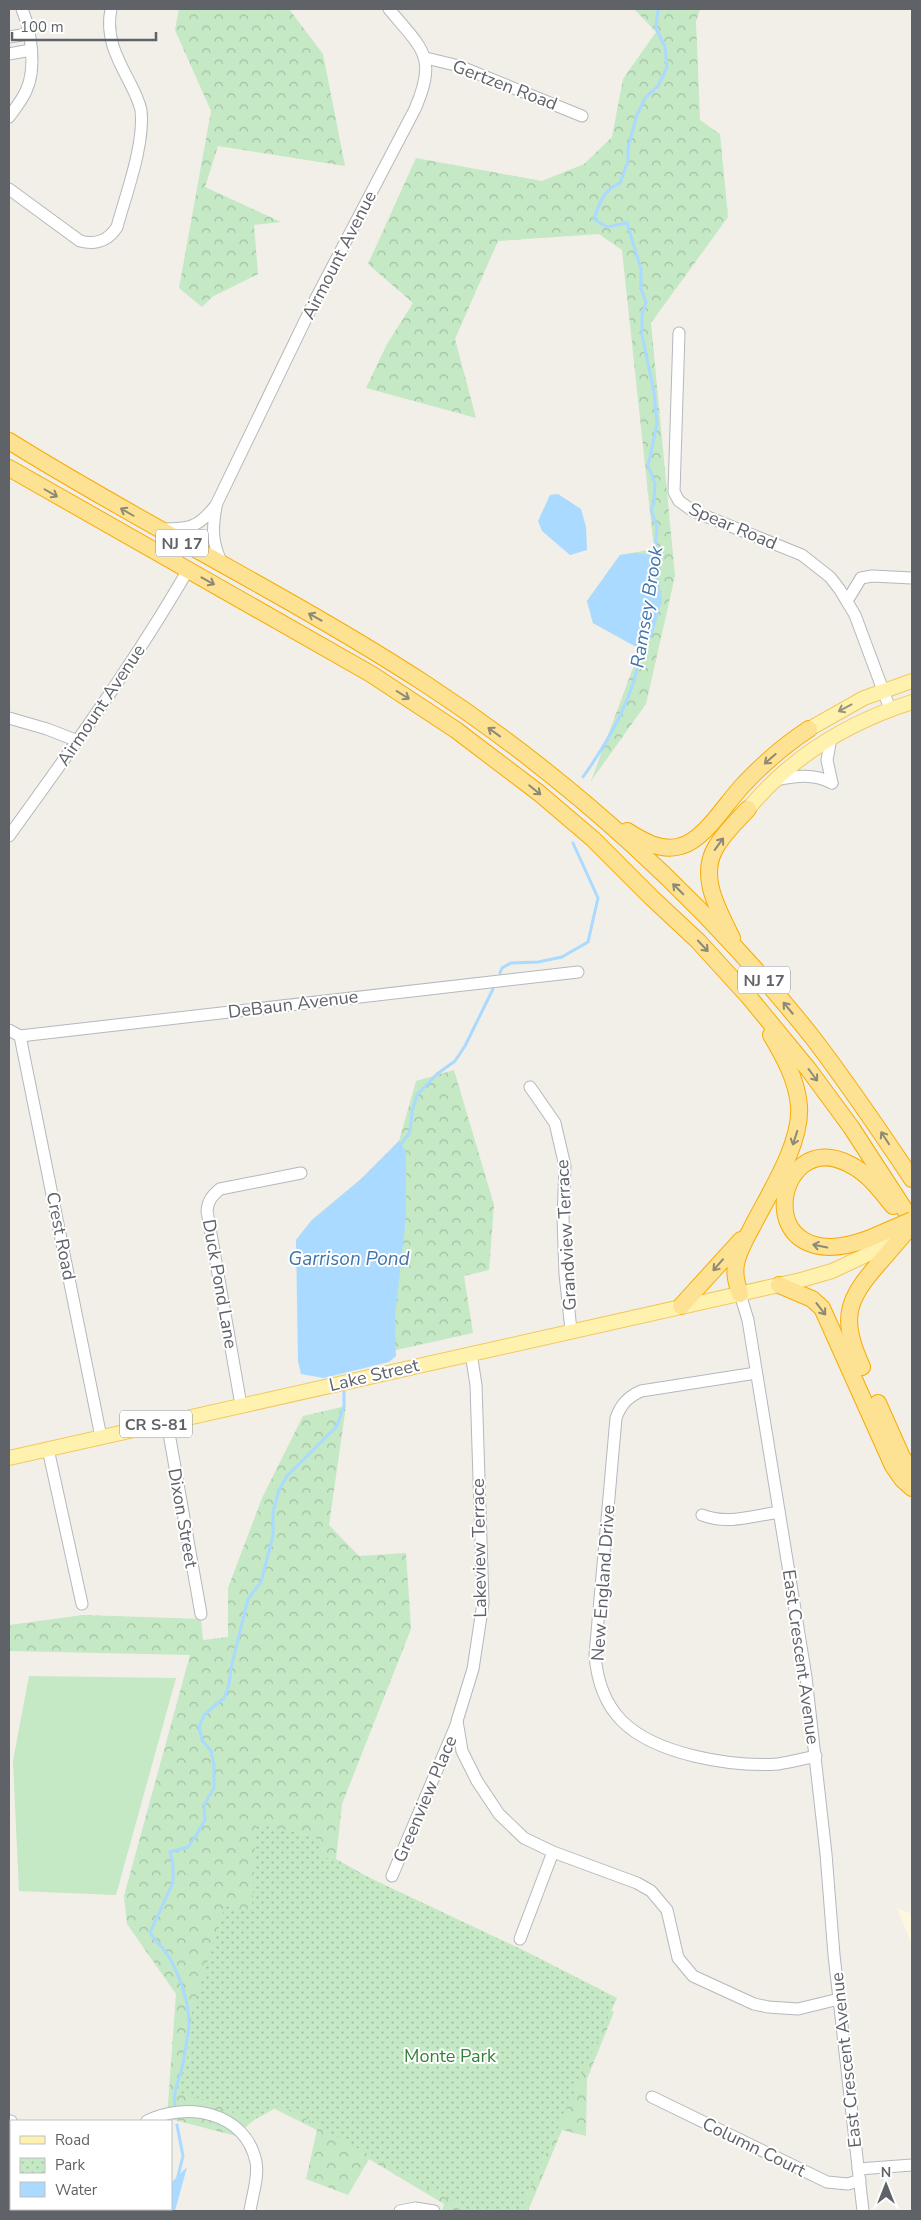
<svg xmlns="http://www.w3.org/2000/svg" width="921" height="2220" font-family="'Nunito Sans',sans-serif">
<defs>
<pattern id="forest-crowns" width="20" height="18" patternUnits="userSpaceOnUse" patternTransform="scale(1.25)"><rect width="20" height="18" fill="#c5e8c5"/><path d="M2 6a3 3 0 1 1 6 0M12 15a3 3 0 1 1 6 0" fill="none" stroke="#a3c0a4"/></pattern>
<pattern id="park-dots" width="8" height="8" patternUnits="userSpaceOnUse" patternTransform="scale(1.25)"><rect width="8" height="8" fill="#c5e8c5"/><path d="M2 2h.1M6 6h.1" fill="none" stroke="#a3c0a4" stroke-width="1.8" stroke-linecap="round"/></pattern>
</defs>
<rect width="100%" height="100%" fill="#f1efe8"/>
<!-- commercial -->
<polygon fill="#fef7e0" points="897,1908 912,1914 912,1945"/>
<!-- forest -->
<g fill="url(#forest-crowns)">
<polygon points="179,9 289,9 323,54 345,166 218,146 205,187 281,222 254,225 258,274 212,297 202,307 179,288 211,111 175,30"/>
<polygon points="634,9 700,9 696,22 700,120 720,134 728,217 651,323 675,576 646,704 591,781 640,649 593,623 587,601 620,555 654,549 622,250 599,234 498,241 455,339 476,418 366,388 387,344 413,303 368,264 416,158 542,181 584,164 612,137 623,79 656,32"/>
<polygon points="454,1070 494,1205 489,1270 464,1276 473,1333 315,1368 296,1240 312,1220 361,1179 399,1141 416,1081"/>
<polygon points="346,1406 329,1525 359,1556 406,1553 411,1629 342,1804 336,1859 497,1950 614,2012 587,2079 586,2136 562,2130 528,2211 442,2211 444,2204 369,2159 348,2195 306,2179 317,2130 269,2106 236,2136 167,2118 176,1994 127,1924 124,1896 190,1655 9,1651 9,1625 83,1615 201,1619 203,1640 228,1637 228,1588 262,1498 303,1416"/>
</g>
<!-- park -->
<path fill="url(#park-dots)" d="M256,1823L322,1839L317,1853L527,1952L617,1998L520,2211H469L281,2105L247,2124C227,2104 202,2099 176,2092L187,2061L192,2011L225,1906L252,1912Z"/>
<!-- pitch -->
<polygon fill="#c5e8c5" points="29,1676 176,1678 116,1895 19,1891 13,1761"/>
<!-- water -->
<g fill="#aadaff">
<polygon points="558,494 581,509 586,527 587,550 570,555 542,531 538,521 550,495"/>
<polygon points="635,553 652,555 656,564 662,600 652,637 640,649 593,623 587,601 620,555"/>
<polygon points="399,1141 406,1152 406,1217 395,1316 396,1356 389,1362 324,1378 301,1374 298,1361 296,1240 312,1220 361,1179"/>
<polygon points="187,2167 175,2211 148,2211 149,2209 171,2209 171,2183"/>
</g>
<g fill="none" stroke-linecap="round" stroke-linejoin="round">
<!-- stream -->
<g stroke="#aadaff" stroke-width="3">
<path d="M654,564L657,527L651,510L654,503L655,483L648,466L657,424L654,392L642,335V315L646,302L641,289V269L627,223L607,227L594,219C599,204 604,189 620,183L628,161V148L637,115L645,98L658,86L667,67L665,47L656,28L658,9"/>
<path d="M583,777C612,736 635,695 642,644"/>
<polyline points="500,973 502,968 511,963 538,962 562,957 588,942 598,898 573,843"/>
<polyline points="399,1147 410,1132 412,1112 417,1095 437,1074 455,1061 465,1046 493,989"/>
<path d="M175,2107C172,2090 182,2075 184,2058C185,2050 189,2031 189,2024C189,2002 180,1976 169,1957C164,1948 156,1942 150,1933L173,1882V1865L170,1852L188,1847L197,1834L205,1820L204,1805L214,1788V1765L211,1751L202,1740L199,1727L204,1715L224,1698L229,1685L231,1668L248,1599L261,1582L273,1536V1512L279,1490L287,1476L337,1426L344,1406V1387"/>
<polyline points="177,2125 183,2156 177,2180"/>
</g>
<!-- minor casing -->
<g stroke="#b5b8bc" stroke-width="13">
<g id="minor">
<polyline points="9,37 28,34"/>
<polyline points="9,54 31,50"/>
<polyline points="426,58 459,66 582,116"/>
<path d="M9,117C15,109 22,100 26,91C37,68 31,31 22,9"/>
<path d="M9,189L80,241C96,245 108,241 117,227C126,194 145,144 141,110C139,102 135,93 131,85C118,60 105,38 111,9"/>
<polyline points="679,333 674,492 679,501 693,511 802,555 830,577 840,590 855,615 890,709"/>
<path d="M216,507C212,528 212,544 222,563"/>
<path d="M163,529C190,529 199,527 216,505L314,302L415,109C438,56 422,49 389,9"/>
<polyline points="847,601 861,578 872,576 912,578"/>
<polyline points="9,718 47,729 78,741"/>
<polyline points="831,738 827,760 832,783"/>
<path d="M775,780C796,776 813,773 832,783"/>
<path d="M9,836C72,749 134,663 188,570"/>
<polyline points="9,1030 20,1036 578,972"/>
<polyline points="20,1036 101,1437"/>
<polyline points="530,1087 555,1123 565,1166 563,1218 565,1274 571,1330"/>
<polyline points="740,1294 748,1320 806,1677 826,1854 834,1955 863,2211"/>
<polyline points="471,1353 476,1385 483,1603 473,1669 457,1721 462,1751 477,1781 499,1814 524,1838 553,1852 637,1883 651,1891 667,1910 678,1958 693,1976 754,2004 768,2007 798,2009 839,1999"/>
<path d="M756,1373L641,1391C628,1397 621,1404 616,1418L595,1655C597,1680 604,1703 622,1721C656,1755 732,1767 778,1764C791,1762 803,1759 816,1756"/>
<path d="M241,1405L207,1211C208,1200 212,1196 220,1189L301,1173"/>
<polyline points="167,1422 201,1614"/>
<polyline points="48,1449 82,1604"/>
<path d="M702,1515C727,1525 753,1516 779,1512"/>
<polyline points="392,1876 457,1723"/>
<polyline points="520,1939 553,1852"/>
<polyline points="652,2097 827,2182 848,2184 860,2180"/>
<polyline points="9,2121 11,2121"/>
<path d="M147,2121C187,2101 246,2112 256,2162C259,2177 252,2196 250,2211"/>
<polyline points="858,2169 912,2165"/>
<polyline points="68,2211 72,2209"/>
<polyline points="400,2211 415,2208 434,2211"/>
</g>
</g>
<!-- major casing -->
<g stroke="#f2c960" stroke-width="16">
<g id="major">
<polyline points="809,729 864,698 912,681"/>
<path d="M748,809C791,757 849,722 912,702"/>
<polyline points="9,1458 801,1280 832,1271 877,1250"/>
</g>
</g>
<!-- highway casing -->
<g stroke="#f9ab00" stroke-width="18">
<g id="highway">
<path d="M9,441C145,526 290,596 424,683C571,779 704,901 813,1038C848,1084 880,1131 912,1179"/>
<polyline points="9,468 371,674 456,730 539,793 593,839 652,898 698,941 749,997 809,1070 851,1127 912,1221"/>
<path d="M627,831C643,841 661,852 681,846C705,840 727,801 745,783C764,763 786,744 809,729"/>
<path d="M732,938C719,911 698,877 716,847C724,833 737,821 748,809"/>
<path d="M868,1239C747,1283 773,1124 849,1164C868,1173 880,1190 893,1206"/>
<polyline points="779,1285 812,1299 822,1308 893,1466 902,1479 912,1488"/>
<path d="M740,1294C737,1284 734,1275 736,1264C738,1252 745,1240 751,1229C768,1195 802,1144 799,1106C797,1080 784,1057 771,1035"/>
<polyline points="681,1306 741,1240"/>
<path d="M862,1367C840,1318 846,1300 881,1261"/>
<polyline points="878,1403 902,1457 912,1472"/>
</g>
</g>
<!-- minor -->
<use href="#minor" stroke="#fff" stroke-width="11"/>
<!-- major -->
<use href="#major" stroke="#fff2af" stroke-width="14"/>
<!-- highway -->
<use href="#highway" stroke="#fde293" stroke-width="16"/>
<!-- major-bridge casing -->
<g stroke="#f2c960" stroke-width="16" stroke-linecap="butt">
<polyline id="major-bridge" points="877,1250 898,1235"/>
</g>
<!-- highway-bridge casing -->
<g stroke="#f9ab00" stroke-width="18" stroke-linecap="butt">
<g id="highway-bridge">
<polyline points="868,1239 912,1220"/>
<polyline points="881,1261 912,1225"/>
</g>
</g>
<!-- major-bridge -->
<use href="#major-bridge" stroke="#fff2af" stroke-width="14"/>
<!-- highway-bridge -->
<use href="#highway-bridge" stroke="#fde293" stroke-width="16"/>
</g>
<!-- one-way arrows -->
<defs><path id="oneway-shaft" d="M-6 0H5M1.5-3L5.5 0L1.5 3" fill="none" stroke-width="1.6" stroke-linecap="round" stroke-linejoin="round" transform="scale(1.25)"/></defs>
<g stroke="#8e8975">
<use href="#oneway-shaft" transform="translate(51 493) rotate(30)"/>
<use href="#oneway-shaft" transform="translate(127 512) rotate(-150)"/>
<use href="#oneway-shaft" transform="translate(208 581) rotate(29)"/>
<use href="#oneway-shaft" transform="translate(315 617) rotate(-151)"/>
<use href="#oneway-shaft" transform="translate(403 695) rotate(32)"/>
<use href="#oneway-shaft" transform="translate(494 732) rotate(-144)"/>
<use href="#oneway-shaft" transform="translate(770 759) rotate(139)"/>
<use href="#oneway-shaft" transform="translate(535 790) rotate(39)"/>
<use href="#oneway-shaft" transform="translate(719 844) rotate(-54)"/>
<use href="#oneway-shaft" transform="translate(678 889) rotate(-135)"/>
<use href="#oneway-shaft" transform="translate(703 946) rotate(47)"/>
<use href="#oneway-shaft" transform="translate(788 1008) rotate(-130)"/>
<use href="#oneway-shaft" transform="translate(813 1075) rotate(53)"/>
<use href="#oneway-shaft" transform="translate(795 1138) rotate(108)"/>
<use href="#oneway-shaft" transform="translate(885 1138) rotate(-123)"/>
<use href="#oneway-shaft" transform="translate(820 1246) rotate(-168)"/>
<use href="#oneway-shaft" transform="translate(718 1265) rotate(131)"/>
<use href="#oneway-shaft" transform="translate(821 1309) rotate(52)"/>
</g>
<use stroke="#979581" href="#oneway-shaft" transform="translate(845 708) rotate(152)"/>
<g text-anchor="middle" stroke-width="4" stroke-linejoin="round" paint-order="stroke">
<!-- shield labels -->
<g fill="#fff" stroke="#8f9295" stroke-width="1">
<rect x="156" y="529.5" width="52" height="27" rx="4"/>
<rect x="738" y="966.5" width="52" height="27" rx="4"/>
<rect x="120" y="1410.5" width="72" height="27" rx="4"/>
</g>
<g font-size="16" font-weight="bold" fill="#5f6368">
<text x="182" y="549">NJ 17</text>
<text x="764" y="986">NJ 17</text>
<text x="156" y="1430">CR S-81</text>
</g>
<!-- street labels -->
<g font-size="18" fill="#5f6368" stroke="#fff">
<text transform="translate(505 85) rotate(21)" y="6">Gertzen Road</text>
<text transform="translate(339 255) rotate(-63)" y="6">Airmount Avenue</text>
<text transform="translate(733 526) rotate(23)" y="6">Spear Road</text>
<text transform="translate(101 705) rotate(-56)" y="6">Airmount Avenue</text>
<text transform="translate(293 1004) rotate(-7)" y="6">DeBaun Avenue</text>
<text transform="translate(566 1235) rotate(-93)" y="6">Grandview Terrace</text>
<text transform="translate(61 1236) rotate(79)" y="6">Crest Road</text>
<text transform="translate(220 1284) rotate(80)" y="6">Duck Pond Lane</text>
<text transform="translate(374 1375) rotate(-13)" y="6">Lake Street</text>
<text transform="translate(183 1518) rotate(80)" y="6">Dixon Street</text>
<text transform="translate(479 1548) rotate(-91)" y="6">Lakeview Terrace</text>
<text transform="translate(603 1583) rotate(-86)" y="6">New England Drive</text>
<text transform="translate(801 1657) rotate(82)" y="6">East Crescent Avenue</text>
<text transform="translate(425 1799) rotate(-67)" y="6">Greenview Place</text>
<text transform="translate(846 2060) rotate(-96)" y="6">East Crescent Avenue</text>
<text transform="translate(754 2147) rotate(26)" y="6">Column Court</text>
</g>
<!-- park labels -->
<g font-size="18" fill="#348238" stroke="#fff">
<text x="450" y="2062">Monte Park</text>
</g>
<!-- water labels -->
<g font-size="19" font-style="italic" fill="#4174aa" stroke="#fff">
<text transform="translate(646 607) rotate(-81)" y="7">Ramsey Brook</text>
<text x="349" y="1265">Garrison Pond</text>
</g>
</g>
<!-- border -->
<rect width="921" height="2220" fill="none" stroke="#5f6368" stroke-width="20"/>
<!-- legend -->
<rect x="10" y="2120" width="162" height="90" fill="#ffffff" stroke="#bfc1c3"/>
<rect x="20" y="2136" width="25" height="8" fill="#fff2af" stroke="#bfc1c3"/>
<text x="55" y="2145" font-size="15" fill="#5f6368">Road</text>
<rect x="20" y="2158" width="25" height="15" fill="url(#park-dots)" stroke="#bfc1c3"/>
<text x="55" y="2170" font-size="15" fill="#5f6368">Park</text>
<rect x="20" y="2182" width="25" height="15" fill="#aadaff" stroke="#bfc1c3"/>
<text x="55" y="2195" font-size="15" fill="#5f6368">Water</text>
<!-- north arrow -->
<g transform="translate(886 2185)" stroke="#ffffff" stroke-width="4" paint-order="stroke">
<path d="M0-4L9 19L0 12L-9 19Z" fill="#5f6368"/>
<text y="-8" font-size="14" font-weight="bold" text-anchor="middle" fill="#5f6368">N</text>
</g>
<!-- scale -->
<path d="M12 32v8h144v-8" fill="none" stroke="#5f6368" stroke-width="2.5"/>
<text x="20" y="32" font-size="15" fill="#5f6368" stroke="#ffffff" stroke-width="4" paint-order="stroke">100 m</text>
</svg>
